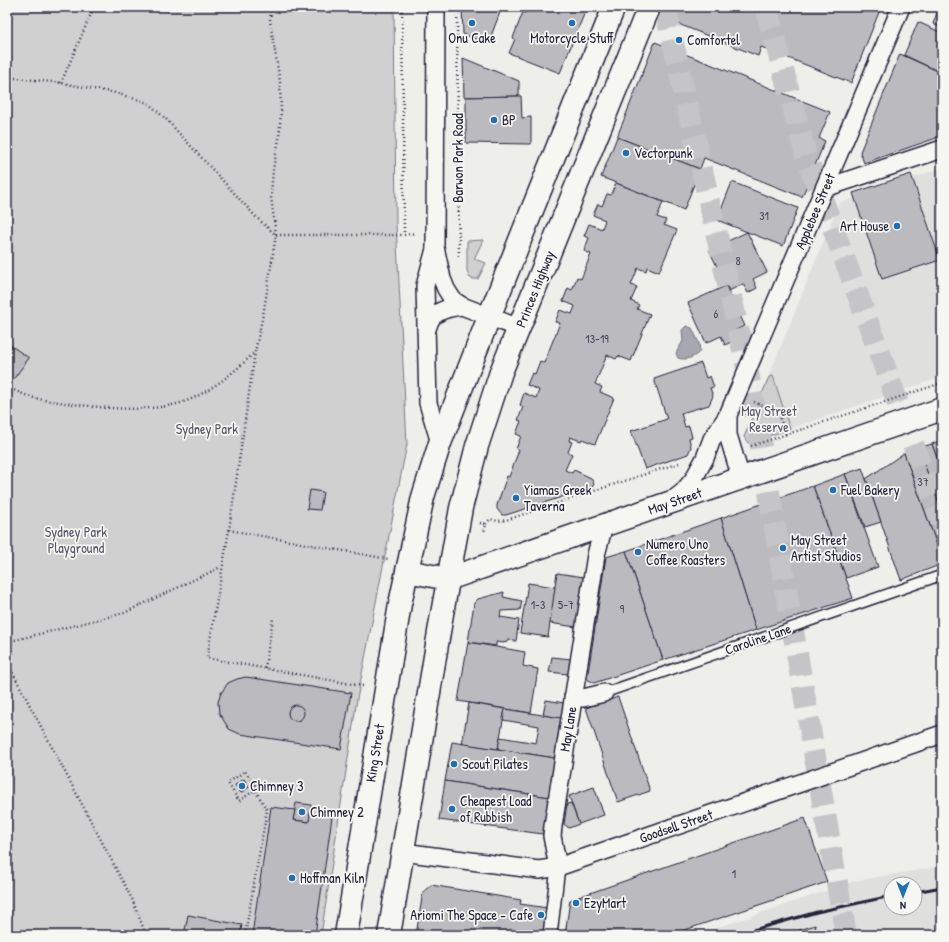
<svg xmlns="http://www.w3.org/2000/svg" width="949" height="942" font-family="'Patrick Hand',sans-serif">
<rect width="100%" height="100%" fill="#eeeeeb"/>
<filter id="ink" filterUnits="userSpaceOnUse"><feTurbulence type="fractalNoise" baseFrequency=".025" numOctaves="2"/><feDisplacementMap in="SourceGraphic" scale="8" xChannelSelector="R" yChannelSelector="G"/><feConvolveMatrix kernelMatrix="1 2 1 2 8 2 1 2 1" color-interpolation-filters="sRGB"/></filter>
<g filter="url(#ink)">
<!-- built -->
<g fill="#dfdfde" fill-rule="evenodd">
<polygon points="942,168 942,377 748,443 744,437 839,203"/>
<path d="M942,866V935H696L855,881ZM891,884H915V908H891Z"/>
</g>
<!-- green -->
<g fill="#d0d0d1" stroke="#797986">
<polygon points="7,7 394,7 396,223 407,444 357,699 321,935 7,935"/>
<polygon points="483,240 474,259 486,263 478,279 472,279 469,277 467,270 467,241"/>
<polygon points="773,376 790,429 748,443 744,437 769,377"/>
</g>
<!-- water -->
<path fill="#a7a7af" stroke="#727281" d="M686,326L692,328L699,343L700,351C696,357 685,361 678,358L676,353L683,341L682,330Z"/>
<!-- building -->
<g fill="#bbbbbf" stroke="#22223b">
<polygon points="462,7 502,7 488,44 463,34"/>
<polygon points="528,7 587,7 560,73 509,53 515,39 513,38 523,12 525,13"/>
<polygon points="671,7 881,7 851,83 761,47 758,56 666,19"/>
<polygon points="931,7 942,7 942,28 933,24 938,10"/>
<polygon points="918,22 942,33 942,73 904,55"/>
<polygon points="655,42 830,112 819,138 825,141 802,197 704,158 700,169 617,137"/>
<polygon points="900,54 942,73 942,136 864,163 860,152"/>
<polygon points="463,58 519,81 519,96 464,97"/>
<polygon points="519,96 521,96 522,118 531,117 531,144 466,143 466,97"/>
<polygon points="617,137 700,169 684,210 601,177"/>
<polygon points="911,174 940,260 882,279 853,193"/>
<polygon points="732,182 798,208 783,246 717,220"/>
<polygon points="616,183 663,202 657,217 666,220 664,225 677,230 659,272 647,267 646,271 638,268 631,285 637,287 631,301 639,305 637,309 650,314 631,361 618,356 616,359 607,355 595,384 602,387 600,392 614,398 595,444 582,439 581,441 570,437 569,441 572,442 568,452 572,454 565,470 572,473 574,470 591,478 594,484 593,486 590,488 506,515 502,515 497,509 497,505 507,476 509,477 519,450 516,449 521,436 516,434 521,421 518,420 523,407 520,405 524,393 536,398 539,390 527,385 532,373 535,374 540,361 544,363 560,323 555,322 560,310 572,314 575,306 563,301 568,288 572,290 577,277 581,279 591,254 584,251 589,238 584,236 589,224 602,229 605,220 593,215 598,204 602,206 607,194 611,195"/>
<polygon points="747,232 767,272 753,279 757,288 748,293 743,284 729,291 709,250"/>
<polygon points="726,286 745,326 731,332 735,340 725,345 721,336 706,343 688,303"/>
<polygon points="7,343 29,358 7,388"/>
<polygon points="701,363 706,378 710,376 714,387 710,388 713,396 709,405 681,413 685,427 689,426 692,437 689,438 691,447 688,454 645,469 631,431 667,419 654,379"/>
<polygon points="942,440 942,472 932,444"/>
<polygon points="932,444 942,472 942,511 918,448"/>
<polygon points="918,448 942,511 942,559 904,453"/>
<polygon points="904,453 942,559 942,564 901,580 866,479"/>
<polygon points="862,468 881,522 865,527 845,474"/>
<polygon points="845,474 878,567 846,578 813,486"/>
<polygon points="813,486 853,598 756,630 721,518"/>
<polygon points="310,490 323,492 320,510 307,509"/>
<polygon points="721,518 756,630 663,660 626,551"/>
<polygon points="626,551 663,660 594,683 587,679 606,557"/>
<polygon points="557,573 584,577 576,627 549,623"/>
<polygon points="528,583 555,587 548,637 520,633"/>
<polygon points="504,592 503,597 522,601 520,610 501,611 500,617 519,620 516,641 508,640 507,642 503,643 496,642 496,646 468,642 474,603 478,599"/>
<polygon points="468,642 525,652 523,666 538,669 531,713 458,701"/>
<polygon points="552,657 571,659 568,674 549,672"/>
<polygon points="246,677 351,693 341,749 240,734 229,729 219,713 218,702 221,693 228,683 237,679"/>
<polygon points="618,697 650,791 618,802 586,708"/>
<polygon points="546,700 564,703 561,718 543,715"/>
<polygon points="469,703 505,709 498,749 462,744"/>
<circle cx="296" cy="713" r="8"/>
<polygon points="505,709 561,718 555,758 498,749 500,737 536,743 539,726 503,720"/>
<polygon points="452,742 555,758 549,797 445,781"/>
<polygon points="244,779 249,787 241,793 235,785"/>
<polygon points="445,781 549,797 543,834 439,820"/>
<polygon points="594,787 604,815 579,824 569,796"/>
<polygon points="296,803 311,805 309,822 293,820"/>
<polygon points="571,803 579,824 569,828 564,824 567,804"/>
<polygon points="271,807 295,810 293,820 309,822 310,813 332,817 315,935 252,935"/>
<polygon points="805,818 827,882 670,935 565,935 570,900"/>
<polygon points="431,885 521,900 520,904 548,908 543,935 416,935 423,892"/>
<polygon points="188,915 242,925 240,935 184,935"/>
<polygon points="815,925 818,935 784,935"/>
</g>
<g fill="none" stroke-linecap="round" stroke-linejoin="round">
<!-- motorway-tunnel -->
<g stroke="#c5c5c8" stroke-width="22" stroke-dasharray="22 11" stroke-linecap="butt">
<polyline points="666,7 668,21 748,372 846,935"/>
<polyline points="766,7 806,155 942,522"/>
</g>
<!-- service casing -->
<g stroke="#22223b" stroke-width="12">
<polyline id="service" points="604,693 942,575"/>
</g>
<!-- pedestrian casing -->
<g stroke="#22223b" stroke-width="16">
<polyline id="pedestrian" points="550,935 558,867"/>
</g>
<!-- minor casing -->
<g stroke="#22223b" stroke-width="20">
<g id="minor">
<polyline points="436,7 435,247 442,279 446,289 453,300 462,306 519,328"/>
<polyline points="825,188 942,149"/>
<polyline points="435,249 425,286 428,403 440,443"/>
<path d="M426,331C428,327 429,322 431,319C437,310 453,307 462,306"/>
<polyline points="728,415 728,435 741,478"/>
<polyline points="673,500 683,492 693,480 705,458 712,439 728,415 901,7"/>
<polyline points="573,697 583,698 604,693"/>
<polyline points="403,852 539,870 558,867 942,734"/>
<polyline points="558,867 552,836 553,826 596,555 604,525"/>
</g>
</g>
<!-- secondary casing -->
<g stroke="#22223b" stroke-width="25">
<polyline id="secondary" points="407,571 448,579 942,409"/>
</g>
<!-- trunk casing -->
<g stroke="#22223b" stroke-width="25">
<g id="trunk">
<polyline points="346,935 400,604 423,497 440,443 489,317 614,7"/>
<polyline points="389,935 442,614 461,508 477,446 501,372 649,7"/>
</g>
</g>
<!-- path -->
<g stroke="#22223b" stroke-width="2.5" stroke-dasharray="1 3" stroke-linecap="butt">
<polyline points="271,7 270,21 280,82 281,111 279,139 273,169 271,197 276,235 264,310 255,352 229,530 207,658 363,686"/>
<polyline points="402,7 404,234"/>
<polyline points="457,15 459,258"/>
<polyline points="7,77 61,83 116,93 148,103 166,119 257,218 276,235 404,235 416,233"/>
<polyline points="61,83 94,7"/>
<path d="M7,387C16,391 26,396 35,398C45,401 56,401 65,403C103,408 153,414 189,400C214,389 236,371 255,352"/>
<polyline points="754,402 778,413 786,435"/>
<polyline points="751,446 942,383"/>
<polyline points="480,523 486,524 484,532"/>
<polyline points="486,524 490,519 498,521 506,520 679,463"/>
<polyline points="229,530 388,559"/>
<polyline points="7,642 124,613 221,567"/>
<polyline points="7,662 132,899 146,935"/>
<polyline points="265,668 273,618"/>
<polyline points="245,935 267,810 255,790 257,788 245,771 228,783 239,801 255,790"/>
</g>
<!-- service -->
<use href="#service" stroke="#f6f6f2" stroke-width="9"/>
<!-- pedestrian -->
<use href="#pedestrian" stroke="#f6f6f2" stroke-width="13"/>
<!-- minor -->
<use href="#minor" stroke="#f6f6f2" stroke-width="17"/>
<!-- secondary -->
<use href="#secondary" stroke="#f6f6f2" stroke-width="22"/>
<!-- trunk -->
<use href="#trunk" stroke="#f6f6f2" stroke-width="22"/>
<!-- rail -->
<g stroke="#22223b" stroke-width="3">
<polyline points="915,892 942,887"/>
<polyline points="735,935 817,912 891,896"/>
<polyline points="932,935 942,932"/>
</g>
</g>
</g>
<!-- markers -->
<g fill="#1f6fb2" stroke="#f6f6f2" stroke-width="1.5">
<circle cx="472" cy="23" r="4"/>
<circle cx="572" cy="23" r="4"/>
<circle cx="679" cy="40" r="4"/>
<circle cx="494" cy="120" r="4"/>
<circle cx="626" cy="153" r="4"/>
<circle cx="897" cy="226" r="4"/>
<circle cx="833" cy="490" r="4"/>
<circle cx="516" cy="498" r="4"/>
<circle cx="783" cy="548" r="4"/>
<circle cx="638" cy="552" r="4"/>
<circle cx="454" cy="764" r="4"/>
<circle cx="242" cy="786" r="4"/>
<circle cx="452" cy="809" r="4"/>
<circle cx="302" cy="812" r="4"/>
<circle cx="292" cy="878" r="4"/>
<circle cx="576" cy="903" r="4"/>
<circle cx="541" cy="915" r="4"/>
</g>
<g text-anchor="middle" stroke-width="3.5" stroke-linejoin="round" paint-order="stroke">
<!-- number labels -->
<g font-size="12" fill="#48485c">
<text x="764" y="220">31</text>
<text x="738" y="265">8</text>
<text x="716" y="318">6</text>
<text x="597" y="343">13-19</text>
<text x="923" y="486">37</text>
<text x="538" y="609">1-3</text>
<text x="566" y="609">5-7</text>
<text x="622" y="613">9</text>
<text x="734" y="878">1</text>
</g>
<!-- poi labels -->
<g font-size="14" fill="#22223b" stroke="#f6f6f2" text-anchor="start">
<text x="472" y="43" text-anchor="middle">Onu Cake</text>
<text x="572" y="43" text-anchor="middle">Motorcycle Stuff</text>
<text x="687" y="45">Comfortel</text>
<text x="502" y="125">BP</text>
<text x="634" y="158">Vectorpunk</text>
<text x="889" y="231" text-anchor="end">Art House</text>
<text x="524" y="495">Yiamas Greek<tspan x="524" dy="16">Taverna</tspan></text>
<text x="841" y="495">Fuel Bakery</text>
<text x="791" y="545">May Street<tspan x="791" dy="16">Artist Studios</tspan></text>
<text x="646" y="549">Numero Uno<tspan x="646" dy="16">Coffee Roasters</tspan></text>
<text x="462" y="769">Scout Pilates</text>
<text x="250" y="791">Chimney 3</text>
<text x="460" y="806">Cheapest Load<tspan x="460" dy="16">of Rubbish</tspan></text>
<text x="310" y="817">Chimney 2</text>
<text x="300" y="883">Hoffman Kiln</text>
<text x="584" y="908">EzyMart</text>
<text x="533" y="920" text-anchor="end">Ariomi The Space - Cafe</text>
</g>
<!-- street labels -->
<g font-size="14" fill="#22223b" stroke="#f6f6f2">
<text transform="translate(458 158) rotate(-90)" y="5">Barwon Park Road</text>
<text transform="translate(815 211) rotate(-67)" y="5">Applebee Street</text>
<text transform="translate(535 289) rotate(-68)" y="5">Princes Highway</text>
<text transform="translate(675 501) rotate(-19)" y="5">May Street</text>
<text transform="translate(758 639) rotate(-19)" y="5">Caroline Lane</text>
<text transform="translate(568 729) rotate(-81)" y="5">May Lane</text>
<text transform="translate(375 753) rotate(-81)" y="5">King Street</text>
<text transform="translate(676 826) rotate(-19)" y="5">Goodsell Street</text>
</g>
<!-- park labels -->
<g font-size="14" fill="#565668" stroke="#f6f6f2">
<text x="769" y="416">May Street<tspan x="769" dy="16">Reserve</tspan></text>
<text x="207" y="434">Sydney Park</text>
<text x="76" y="537">Sydney Park<tspan x="76" dy="16">Playground</tspan></text>
</g>
</g>
<!-- margin -->
<rect width="949" height="942" fill="none" stroke="#f6f6f2" stroke-width="24"/>
<rect x="12" y="12" width="925" height="918" fill="none" stroke="#22223b" stroke-width="1.5" filter="url(#ink)"/>
<!-- north arrow -->
<g transform="translate(903 896) rotate(180)"><circle r="19" fill="#f6f6f2" stroke="#a1a1a9"/>
<path d="M0-3L7 15L0 10L-7 15Z" fill="#1f6fb2"/>
<text y="-6" font-size="11" font-weight="bold" text-anchor="middle" fill="#22223b">N</text>
</g>
</svg>
